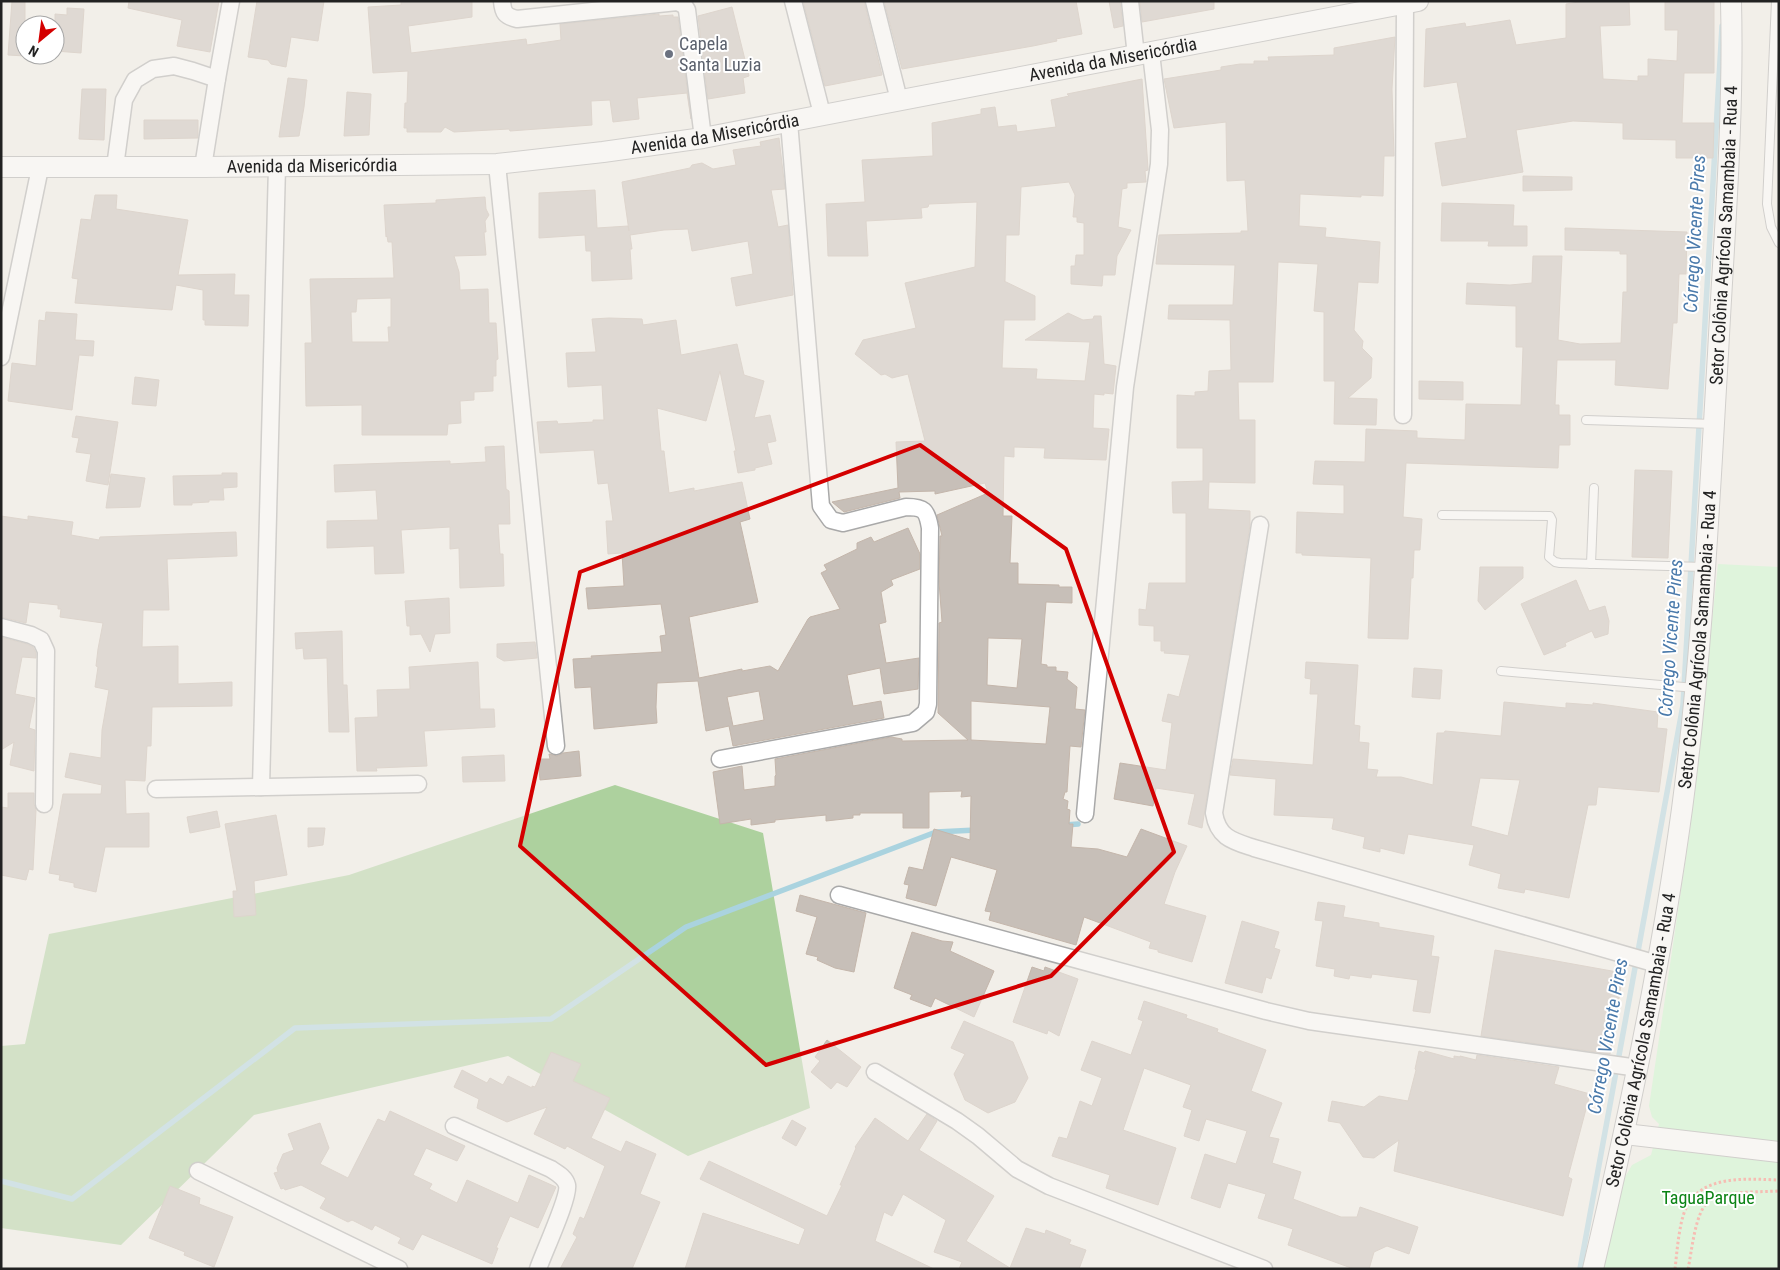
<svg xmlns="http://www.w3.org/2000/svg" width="1780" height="1270" font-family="'Roboto Condensed',sans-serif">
<rect width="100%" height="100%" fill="#f2efe9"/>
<!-- forest -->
<polygon fill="#add19e" points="615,785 763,833 810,1108 688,1156 508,1056 254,1115 121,1245 1,1228 1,1046 25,1044 49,934 349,875"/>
<!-- park -->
<polygon fill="#c8facc" points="1718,564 1779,567 1779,1269 1600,1269 1625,1177 1632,1165 1651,1155 1659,1124 1652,1117 1649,1106 1690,830"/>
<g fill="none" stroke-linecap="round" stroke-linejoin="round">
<!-- stream -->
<g stroke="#aad3df" stroke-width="5.5">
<polyline points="1065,825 1078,824"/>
<polyline points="1,1181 72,1199 295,1028 551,1019 686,927 936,832 976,830"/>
<polyline points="1580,1269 1683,705 1722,26"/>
</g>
</g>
<!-- building -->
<g fill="#c7bfb8" stroke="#c4b6ab" fill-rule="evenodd">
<polygon points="12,1 25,1 25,56 8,55"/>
<polygon points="129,1 219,1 210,52 177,46 182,20 128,8"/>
<polygon points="257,1 324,1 318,41 291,37 286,67 271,64 268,60 248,57"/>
<polygon points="401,1 472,1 472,17 408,26 411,53 526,39 527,45 561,40 560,24 659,14 659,16 673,15 673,17 678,17 691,119 687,93 637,98 639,119 613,122 610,100 591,101 592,125 510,131 509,129 454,132 445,127 441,132 407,132 407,128 404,128 405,103 407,103 408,71 373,73 368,7 401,5"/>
<polygon points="803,1 864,1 882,75 825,86"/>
<polygon points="884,1 1076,1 1082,34 1056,39 1057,41 1033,46 902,69"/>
<polygon points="1109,1 1120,1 1123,26 1114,28"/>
<polygon points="1140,1 1214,1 1214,9 1142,22"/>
<polygon points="1585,1 1629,1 1630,25 1600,26 1603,79 1638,81 1638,76 1648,76 1648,59 1677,61 1678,30 1665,30 1665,1 1714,1 1714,73 1684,73 1682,123 1714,123 1713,158 1676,158 1676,140 1623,139 1623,123 1573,121 1516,130 1523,172 1442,186 1435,143 1467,138 1457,82 1424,87 1426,29 1465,23 1466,27 1510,20 1516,45 1566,38 1566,4"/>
<polygon points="732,7 749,76 743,78 745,93 708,99 698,16"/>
<polygon points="67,8 84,9 81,53 55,51 55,14 67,15"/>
<polygon points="1395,37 1392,89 1394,156 1384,156 1383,196 1361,195 1361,197 1300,194 1299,226 1326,228 1325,237 1380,242 1378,283 1358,282 1354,330 1363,341 1362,348 1372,358 1371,378 1348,398 1377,399 1376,425 1334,424 1335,381 1324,381 1324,312 1314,311 1318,264 1278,262 1273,382 1238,382 1239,420 1255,420 1255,483 1209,482 1208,509 1250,511 1250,525 1202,828 1188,824 1195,794 1156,788 1153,806 1114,799 1120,763 1166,770 1172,723 1162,721 1168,694 1179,697 1190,655 1164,653 1165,651 1161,651 1161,641 1154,641 1154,626 1139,625 1139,609 1146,610 1149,583 1186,583 1186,513 1173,513 1172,482 1203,481 1203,448 1177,448 1177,395 1195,396 1195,392 1208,391 1209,371 1231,370 1230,320 1168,319 1169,305 1233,305 1235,265 1156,264 1159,235 1241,233 1241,231 1248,231 1245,180 1227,181 1226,122 1174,128 1164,79 1221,70 1221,67 1240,64 1254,64 1254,61 1269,61 1268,57 1334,55 1334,48"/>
<polygon points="288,78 307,80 304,107 299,136 279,137"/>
<path d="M1142,79L1148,169V170L1145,171L1146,182L1127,183V188L1122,189L1118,227L1131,230L1117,256L1115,275H1103L1102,286L1071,284V266H1075L1076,255H1084V223L1077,222V217H1073L1075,195L1069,182L1021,187L1019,235H1006L1005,281H1004L1035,296V320H1004L1002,368L1037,369L1036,379L1085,381L1090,342L1025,340L1068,313L1083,320L1093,319L1094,316H1101L1104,364L1116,366L1113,394L1104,393V395L1094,394L1093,428L1109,429L1106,460L1044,458L1045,448L1014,447V457L1004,456L1003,516H1012L1010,563H1018V584L1059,585V587H1072V603L1046,602L1041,664L1047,665V667H1056V671L1068,672L1067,679L1077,687L1075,709L1085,710L1081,747L1070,746L1067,792H1065L1063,799L1068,801L1067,809L1070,810L1069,824H1073L1071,847L1098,849L1127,857L1141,829L1187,846L1175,872L1164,904L1206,916L1192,962L1158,952V950L1149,948L1151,942L1084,917L1076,945L989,920L991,912L985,911L997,870L951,857L936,906L906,898L909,885L904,884L909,867L923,870L934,829L970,840L971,796L961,797L962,791L929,792V828H903V813H860V815H853V818L826,821V815L775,820V822L751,825V819L720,824L713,772L742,766L744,790L775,786V776L776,775L775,759L891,737L902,739V741L968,740L938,713L939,623L942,622L939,582L940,536H942L937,515L988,493L985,483L935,494V491L899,492L900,498L844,512L832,502L898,488L896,442L925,441L908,374L892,378L885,374L881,375L855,354L863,340L916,328L905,283L975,267L977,202L929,204L928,207L921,208L922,218L866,221L868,256H828L826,204L865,202L862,160L933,156L932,123L981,114V109L995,107L998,127L1016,125L1017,132L1056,127L1051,100L1069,96L1067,94ZM988,638L1022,639L1017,688L987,685ZM971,701L1050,707L1046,744L971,740Z"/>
<polygon points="82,89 106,89 104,140 79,139"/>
<polygon points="347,92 371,94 369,135 344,136"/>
<polygon points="144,120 198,120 198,138 144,139"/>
<polygon points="779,138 785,189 771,190 778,227 788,225 793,295 736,306 731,278 753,274 748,241 692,251 688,229 664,230 630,235 632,249 630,249 632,279 592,281 591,251 586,251 585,235 539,238 539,193 595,190 597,228 628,226 629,231 622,182 690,168 692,165 702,163 713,169 736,165 733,150 761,146 760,142"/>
<polygon points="1523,176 1572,177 1572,190 1523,191"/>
<polygon points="95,195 117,195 116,209 188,220 178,275 235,274 234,295 249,295 248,326 205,325 205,320 203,320 203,290 176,285 172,310 75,303 78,279 72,278 81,219 91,220"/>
<path d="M485,197L486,209L489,215L485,221L486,232H484L486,255L454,256L459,272L460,290L488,289L489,323H496L498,359L496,360V376H493V391L474,392V400L460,401L461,423L448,424L447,435H362V405L306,406L305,343H312L310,279L394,278L392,242H388L387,236L386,237L384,205L436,203V200ZM391,298V327H388L389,342H352L351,312H356L357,299Z"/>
<polygon points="1442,203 1514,205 1513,226 1527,226 1527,246 1488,246 1489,241 1441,241"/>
<polygon points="1565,228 1687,232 1686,274 1679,274 1677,323 1673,323 1668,389 1615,385 1616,360 1557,360 1555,405 1559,405 1559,415 1570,415 1570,445 1559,445 1558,468 1406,463 1403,517 1422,519 1420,550 1414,550 1413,578 1411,578 1408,639 1368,638 1371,558 1302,555 1302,553 1296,553 1297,512 1344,514 1344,485 1313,484 1315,461 1365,462 1366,429 1417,431 1417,438 1465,440 1466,404 1521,405 1523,347 1516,347 1516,306 1466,304 1467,283 1510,285 1532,283 1533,256 1562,256 1558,340 1580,344 1621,343 1623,292 1627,292 1627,254 1620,254 1620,251 1565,250"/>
<polygon points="46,312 77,314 75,340 94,341 93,356 79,355 72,410 8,401 12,363 36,366 39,320 45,321"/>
<path d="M609,318L642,319L643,325L676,320L681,355L737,344L744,375L764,381L754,418L770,415L776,441L767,443L772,464L755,468V470L738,473L734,451H736L720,371L706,421L657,408L661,451H664L669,493L694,488V491L742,482L750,519L740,522L758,602L689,617L699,678L742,669V671L770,666L778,671L808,619L810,617L840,609L821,573L827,570L824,565L857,549V543L871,537L874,542L908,528L920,554V569L891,580L893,585L881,592L886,622L879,624L886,663L919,658L918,689L884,694L880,668L847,675L853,706L881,701L884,718L733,746L729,726L706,731L698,681L657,683L656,707L657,723L594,729L591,687L575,688L573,659L592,658L591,656L662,652L660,636L666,635L661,604L588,609L586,588L624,586L622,553L608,554L606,521H613L608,483L598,484L594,450L540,453L537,422L557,421L558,424L593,422V420H604L602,385L568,387L566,353L596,352L592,319ZM759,691L764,720L733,726L727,697Z"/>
<polygon points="135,377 159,380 156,406 132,404"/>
<polygon points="1419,381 1463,382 1463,400 1419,399"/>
<polygon points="76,416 118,422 108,485 86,481 91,454 76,452 79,438 72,437"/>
<polygon points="504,446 506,489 509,491 510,524 498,524 500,554 503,554 504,586 460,588 459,548 450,549 450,527 401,530 404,573 375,574 374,546 327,548 327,521 378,520 376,490 335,492 334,465 450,461 450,464 486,462 485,447"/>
<polygon points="1635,470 1672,471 1668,558 1632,557"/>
<polygon points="222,473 237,473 237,487 223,488 224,500 209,500 209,502 192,503 192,505 174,505 173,476 222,475"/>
<polygon points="111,474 145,478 140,507 106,508"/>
<polygon points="1,516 28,520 28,516 73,522 71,535 99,540 100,537 236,532 237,556 167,559 169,610 143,610 142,647 178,646 178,684 232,682 232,706 152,707 151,746 147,746 145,781 125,780 126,814 149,813 149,847 105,847 96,892 74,887 74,883 59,880 60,875 49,873 63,794 101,794 102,785 65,777 70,753 101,758 102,730 109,690 95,687 98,667 96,666 98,649 103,623 60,617 61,609 58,609 58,605 29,602 26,623 1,617"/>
<polygon points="1480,567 1523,567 1523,578 1485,610 1478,601"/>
<polygon points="1576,580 1589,611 1605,606 1609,621 1608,634 1595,638 1592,631 1565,643 1566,646 1544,655 1521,604"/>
<polygon points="449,598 450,633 435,634 430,652 421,634 410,635 410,626 407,626 405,601"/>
<polygon points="342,631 343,685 347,685 349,732 329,732 327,658 304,659 303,648 296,649 295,633"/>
<polygon points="1,637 27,644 33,647 36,653 36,658 22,657 15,694 35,698 29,728 35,730 34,771 10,765 14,742 1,750"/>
<polygon points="535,642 537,658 504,661 497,657 497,644"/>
<polygon points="478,662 480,709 494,709 495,727 424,731 427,766 376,768 377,771 357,771 355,718 378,717 377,690 410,689 409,667"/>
<path d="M1306,662L1358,665L1354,725L1360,726L1359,742L1369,743L1367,769L1378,770L1376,777H1401L1433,785L1437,733H1444L1445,731L1501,736L1504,702L1566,708V703L1593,705V703L1658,712L1657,728L1667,729L1659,792L1598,787L1596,805H1588L1569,898L1525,889L1524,893L1498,888L1501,874L1469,865L1474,845L1408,834L1404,854L1380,848V852L1363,848L1365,837L1332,829L1334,818L1274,815L1276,779L1230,775L1233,759L1313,765L1318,694H1310L1311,679L1305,678ZM1480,778L1520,780L1508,836L1471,826Z"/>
<polygon points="1414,668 1442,670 1440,699 1412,697"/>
<polygon points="579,751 581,776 540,780 538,759 550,759 549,754 557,756 563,753"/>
<polygon points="504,755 505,781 463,782 462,757"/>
<polygon points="8,793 34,793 34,804 36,810 33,870 29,869 26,880 1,875 1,807 8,808"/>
<polygon points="217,811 220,827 190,833 187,817"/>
<polygon points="276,815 287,875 254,881 256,915 234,917 233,891 237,891 225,824"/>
<polygon points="308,828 325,828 323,845 308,847"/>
<polygon points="800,895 866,913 854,972 835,968 817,960 818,957 806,954 817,917 796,911"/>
<polygon points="1318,902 1345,906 1343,917 1379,923 1379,927 1434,936 1431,956 1439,957 1430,1013 1413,1011 1418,980 1372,974 1371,978 1350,975 1349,979 1334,976 1335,969 1316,966 1323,921 1315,920"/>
<polygon points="1242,921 1279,932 1274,948 1280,950 1271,979 1266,977 1262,993 1225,983"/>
<polygon points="912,932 942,941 953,942 950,951 994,971 974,1017 935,998 931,1007 910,999 912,995 894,988"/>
<polygon points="1495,950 1623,973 1610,1054 1481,1036"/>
<polygon points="1032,967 1044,971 1045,967 1078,979 1059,1036 1048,1030 1047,1034 1013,1022"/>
<polygon points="1144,1001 1187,1015 1186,1018 1218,1029 1217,1032 1266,1050 1251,1091 1282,1103 1269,1137 1279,1139 1272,1163 1301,1172 1293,1199 1341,1217 1357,1217 1360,1207 1418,1227 1409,1254 1387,1246 1374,1252 1369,1269 1354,1269 1288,1245 1293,1229 1258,1218 1266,1194 1228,1183 1220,1208 1191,1198 1205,1154 1236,1164 1247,1131 1206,1119 1199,1141 1184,1136 1192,1110 1183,1107 1191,1085 1144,1068 1123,1130 1176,1148 1158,1205 1106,1188 1110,1175 1052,1156 1059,1137 1067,1139 1080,1101 1092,1106 1102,1078 1081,1070 1092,1041 1131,1055 1143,1021 1138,1019"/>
<polygon points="964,1021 1013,1042 1028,1078 1015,1102 988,1113 965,1100 954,1074 965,1054 951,1048"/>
<polygon points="827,1040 861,1067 847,1087 837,1082 831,1089 811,1072 820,1061 815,1057"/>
<polygon points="1419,1051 1424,1053 1425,1051 1454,1059 1454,1056 1460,1057 1460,1056 1476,1060 1477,1055 1559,1067 1554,1084 1590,1094 1568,1177 1572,1179 1563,1216 1394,1171 1399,1140 1374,1158 1363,1157 1340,1123 1328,1121 1332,1101 1364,1107 1379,1096 1408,1101 1416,1070 1415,1069"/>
<polygon points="551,1052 581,1064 573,1081 610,1098 591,1138 621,1152 626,1141 656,1154 640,1194 660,1202 632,1269 560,1269 577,1237 573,1234 580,1217 584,1219 605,1166 567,1146 565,1149 534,1134 547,1107 507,1122 477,1108 479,1099 454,1087 462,1070 487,1083 490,1078 503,1085 508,1076 532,1088 532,1086 535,1087"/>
<polygon points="390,1111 465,1146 457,1161 426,1148 413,1175 432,1184 429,1189 457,1203 467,1180 518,1203 529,1175 556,1187 538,1228 510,1216 496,1248 498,1248 492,1264 422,1234 413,1250 398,1243 401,1238 375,1225 372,1230 352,1220 348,1222 320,1208 326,1198 301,1185 285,1190 284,1188 281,1189 274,1173 278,1172 277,1168 283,1154 294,1150 288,1134 320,1123 329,1148 320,1164 348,1178 378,1119 385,1122"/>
<polygon points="927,1114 937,1121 919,1150 994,1196 966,1241 1010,1268 1026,1228 1045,1234 1046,1230 1071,1240 1069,1244 1086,1250 1079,1269 959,1269 962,1262 934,1252 946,1220 903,1194 892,1216 884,1212 875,1241 934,1269 685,1269 703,1213 799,1245 805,1229 700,1179 709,1161 827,1216 842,1185 840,1185 856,1148 855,1147 875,1118 908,1141"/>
<polygon points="792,1120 806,1128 796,1146 782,1138"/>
<polygon points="170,1186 200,1198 199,1204 233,1217 214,1267 184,1255 185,1252 149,1238"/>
</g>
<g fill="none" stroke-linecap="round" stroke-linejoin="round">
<!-- service casing -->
<g stroke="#a9a9a9" stroke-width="10">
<g id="service">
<polyline points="1776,1 1767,204 1771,227 1779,243"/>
<polyline points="1586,420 1714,424"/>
<polyline points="1442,515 1550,516 1552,520 1549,557 1555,562 1560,563 1704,567"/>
<polyline points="1591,564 1594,488"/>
<polyline points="1501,671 1695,688"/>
</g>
</g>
<!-- minor casing -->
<g stroke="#a9a9a9" stroke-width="19">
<g id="minor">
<path d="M502,1C503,13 505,16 517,19L677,2L684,5L687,10L703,138"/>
<polyline points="793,1 822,114"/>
<polyline points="874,1 899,100"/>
<polyline points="1130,1 1136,56"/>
<polyline points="497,164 556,746"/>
<polyline points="115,167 124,100 135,80 153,69 174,66 193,71 217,79"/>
<polyline points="203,167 217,79 231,1"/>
<polyline points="1,357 40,168"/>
<polyline points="1403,415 1405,4"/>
<path d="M1260,525L1214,813C1218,838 1233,841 1254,848L1657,964"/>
<polyline points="1,627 31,635 41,640 46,651 44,804"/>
<path d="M720,759L913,723L926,712L928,704L930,528C927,510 924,507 906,507L843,523L831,520L821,506L789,122"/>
<polyline points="261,787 277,166"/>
<polyline points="156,789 418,784"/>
<polyline points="1085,814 1125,387 1159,164 1160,130 1151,53"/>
<polyline points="839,895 1266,1011 1309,1021 1638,1068"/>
<polyline points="875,1072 957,1121 978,1136 1017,1169 1049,1186 1264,1269"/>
<path d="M454,1126L551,1169C557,1173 565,1177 567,1185C570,1196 543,1254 538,1269"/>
<polyline points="198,1171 399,1269"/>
</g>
</g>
<!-- tertiary casing -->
<g stroke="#a9a9a9" stroke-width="22">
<g id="tertiary">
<path id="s1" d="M1,167H203L497,164L603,152L703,138L1418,1"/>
<polyline points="1625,1134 1779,1152"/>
<path id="s2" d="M1593,1269C1629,1117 1661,964 1682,809C1702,658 1709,506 1718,354C1724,237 1734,119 1731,1"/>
</g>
</g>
<!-- path -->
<g stroke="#fa8072" stroke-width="3" stroke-dasharray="2.5 2.5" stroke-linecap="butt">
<path d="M1675,1269C1677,1252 1679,1223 1686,1208C1702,1174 1748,1179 1779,1180"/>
<path d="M1688,1269C1692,1251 1695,1210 1710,1200C1722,1191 1763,1192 1779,1191"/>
</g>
<!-- service -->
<use href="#service" stroke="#fff" stroke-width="8"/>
<!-- minor -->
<use href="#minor" stroke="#fff" stroke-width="16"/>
<!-- tertiary -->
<use href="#tertiary" stroke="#fff" stroke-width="20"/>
</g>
<!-- marked area -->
<path d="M0 0H1780V1270H0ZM920,445L1066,549L1174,852L1051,976L766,1065L520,846L580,572Z" fill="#f2efe9" fill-opacity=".55" fill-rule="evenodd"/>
<path fill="none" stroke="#d40000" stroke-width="4" stroke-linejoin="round" d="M920,445L1066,549L1174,852L1051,976L766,1065L520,846L580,572Z"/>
<!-- markers -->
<circle fill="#6b7280" stroke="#fff" stroke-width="2" cx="669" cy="54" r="5"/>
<g text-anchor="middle" stroke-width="4" stroke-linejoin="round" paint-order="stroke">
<!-- worship labels -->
<g font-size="18" fill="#5b616d" stroke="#fff" text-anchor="start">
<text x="679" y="50">Capela<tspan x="679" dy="21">Santa Luzia</tspan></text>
</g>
<!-- street labels -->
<g font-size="18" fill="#222" stroke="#fff">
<text dy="6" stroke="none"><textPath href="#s1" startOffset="1121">Avenida da Misericórdia</textPath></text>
<text dy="6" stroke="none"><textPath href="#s1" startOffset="716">Avenida da Misericórdia</textPath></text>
<text dy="6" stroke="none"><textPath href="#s1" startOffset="311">Avenida da Misericórdia</textPath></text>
<text dy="6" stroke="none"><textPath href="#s2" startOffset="1044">Setor Colônia Agrícola Samambaia - Rua 4</textPath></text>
<text dy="6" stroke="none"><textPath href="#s2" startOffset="639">Setor Colônia Agrícola Samambaia - Rua 4</textPath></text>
<text dy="6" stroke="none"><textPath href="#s2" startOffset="234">Setor Colônia Agrícola Samambaia - Rua 4</textPath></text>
</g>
<!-- park labels -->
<g font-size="18" fill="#0c8416" stroke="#fff">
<text x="1708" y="1204">TaguaParque</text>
</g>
<!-- water labels -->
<g font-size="19" font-style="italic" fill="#4a7aab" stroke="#fff">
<text transform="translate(1694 234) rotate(-87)" y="7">Córrego Vicente Pires</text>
<text transform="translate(1670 638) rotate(-86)" y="7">Córrego Vicente Pires</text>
<text transform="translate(1607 1036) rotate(-80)" y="7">Córrego Vicente Pires</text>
</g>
</g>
<!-- border -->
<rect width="1780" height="1270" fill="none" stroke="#222222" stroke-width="5"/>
<!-- north arrow -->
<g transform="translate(40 40) rotate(209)"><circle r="24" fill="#ffffff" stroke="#a7a7a7"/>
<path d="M0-4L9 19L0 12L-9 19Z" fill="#d40000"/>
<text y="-8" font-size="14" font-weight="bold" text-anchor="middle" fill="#222222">N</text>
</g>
</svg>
